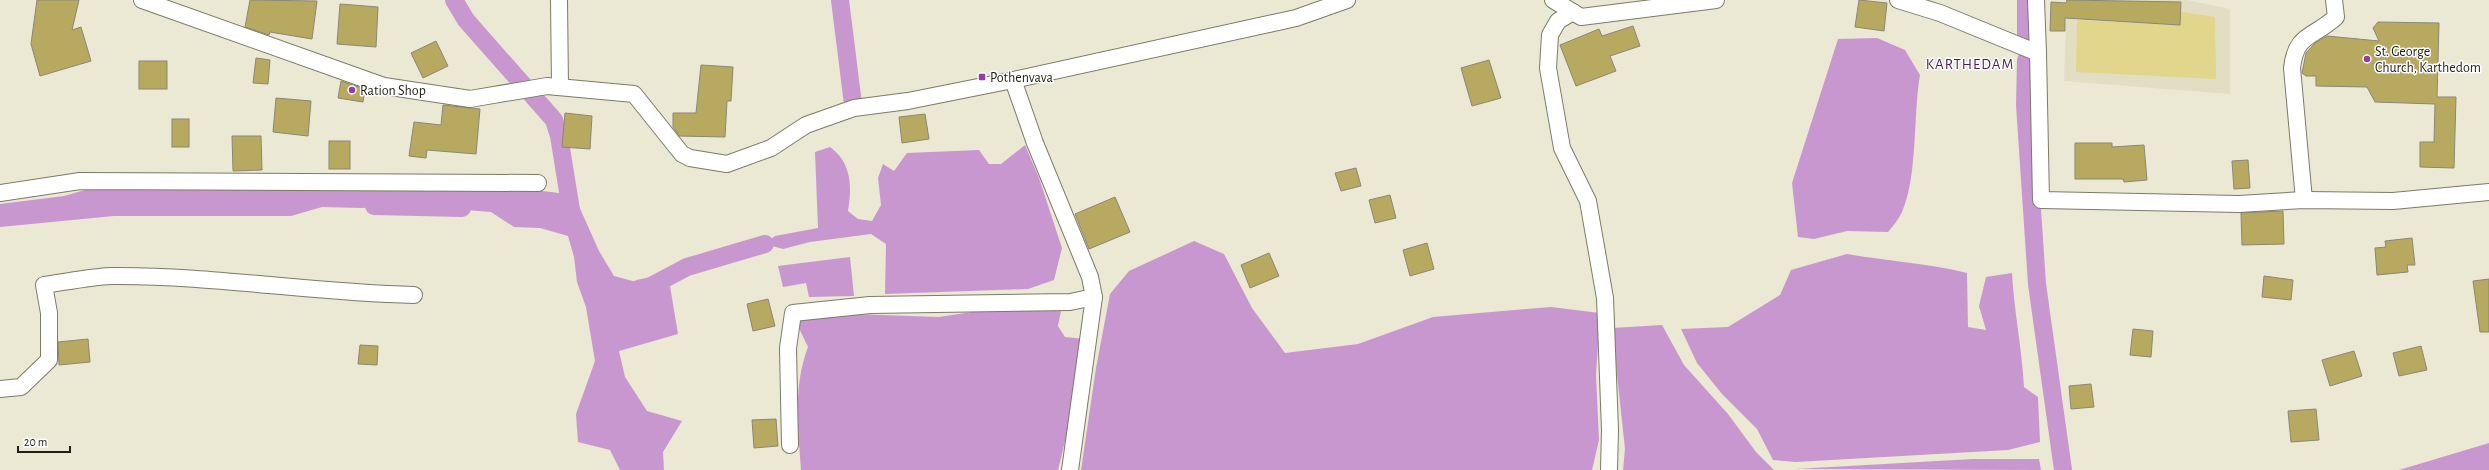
<svg xmlns="http://www.w3.org/2000/svg" width="2489" height="470" font-family="'Alegreya Sans',sans-serif">
<rect width="100%" height="100%" fill="#ebe8d4"/>
<!-- built -->
<polygon fill="#e2dec3" points="2067,0 2187,0 2230,9 2230,94 2064,81"/>
<!-- green -->
<polygon fill="#e2d58c" points="2181,12 2215,17 2216,79 2076,72 2077,20 2180,25"/>
<!-- water -->
<g fill="#c997d0">
<path d="M1877,38L1905,50L1920,75C1913,115 1918,175 1902,212C1899,219 1893,226 1888,232L1847,231L1814,239L1798,237L1792,183L1838,39Z"/>
<path d="M1025,145L1039,178L1062,248L1054,280L1028,289L885,294L886,244L871,234L810,242L783,249L765,244L775,236L818,228L815,152L830,147C852,163 852,187 848,211L858,219L872,221L881,205L878,178L883,164L894,171L907,153L979,150L989,164H1001Z"/>
<polygon points="92,188 535,190 574,195 599,251 614,276 640,283 669,280 678,334 619,351 625,377 647,411 682,421 663,452 664,470 620,470 610,450 578,442 576,414 595,361 586,307 577,282 574,257 568,236 540,228 514,227 491,212 417,206 361,208 322,207 291,216 114,216 0,227 0,204 64,196"/>
<polygon points="1194,241 1224,254 1252,308 1285,353 1358,344 1433,317 1551,307 1600,313 1596,375 1599,440 1592,470 1081,470 1096,368 1110,294 1129,271"/>
<path d="M1847,254C1887,261 1927,263 1967,273L1968,327L1986,330L1979,306L1986,277L2012,273C2014,311 2022,349 2024,387L2038,397L2040,442L2008,450L1796,462L1773,460L1757,429L1722,394L1697,363L1681,329L1728,327L1780,295L1791,270Z"/>
<polygon points="850,257 854,296 809,297 806,283 783,287 778,266"/>
<path d="M1062,306L1058,326L1065,337L1085,339L1075,400L1058,470H801C798,429 793,386 808,347L796,322L802,318L852,314L939,317L991,309Z"/>
<polygon points="1662,325 1684,365 1728,414 1756,452 1774,470 1623,470 1625,449 1612,328"/>
<polygon points="2489,443 2489,470 2399,470"/>
<polygon points="1973,459 2039,459 2041,470 1795,469"/>
</g>
<g fill="none" stroke-linecap="round" stroke-linejoin="round">
<!-- canal -->
<g stroke="#c997d0" stroke-width="18">
<polyline points="454,0 466,20 554,120 559,136 571,210"/>
<polyline points="840,0 853,104"/>
<polyline points="2026,0 2026,37"/>
<polyline points="2026,60 2025,105 2037,284 2063,470"/>
<polyline points="374,206 462,208"/>
<polyline points="638,289 651,286 687,267 765,244"/>
</g>
</g>
<!-- building -->
<g fill="#b7aa60" stroke="#8a8775">
<polygon points="37,0 79,0 72,30 81,27 91,61 40,76 31,44"/>
<polygon points="250,0 317,1 312,39 270,32 269,35 245,27"/>
<polygon points="1859,0 1887,3 1884,31 1855,27"/>
<polygon points="2067,0 2181,2 2180,25 2065,18 2065,31 2050,31 2051,2 2066,3"/>
<polygon points="340,4 378,7 376,47 337,44"/>
<polygon points="2378,22 2439,23 2437,97 2456,97 2454,168 2420,167 2420,142 2434,142 2435,104 2375,102 2367,87 2316,86 2316,76 2306,76 2302,73 2306,53 2315,43 2327,36 2379,41 2373,28"/>
<polygon points="1633,26 1640,46 1610,56 1616,71 1576,86 1560,45 1599,29 1602,36"/>
<polygon points="436,41 448,66 423,78 411,53"/>
<polygon points="256,58 270,60 268,84 253,83"/>
<polygon points="1489,60 1501,98 1472,106 1461,68"/>
<rect x="139" y="61" width="28" height="28"/>
<polygon points="701,65 733,67 731,101 727,101 725,137 679,136 673,127 673,113 696,113"/>
<polygon points="341,81 365,89 363,102 338,98"/>
<polygon points="276,98 311,101 308,136 273,132"/>
<polygon points="443,105 480,109 476,154 427,150 426,158 409,156 414,122 441,125"/>
<polygon points="565,113 592,116 590,149 562,147"/>
<polygon points="925,114 929,139 902,143 899,117"/>
<rect x="172" y="119" width="17" height="28"/>
<polygon points="232,136 261,136 262,170 233,171"/>
<rect x="329" y="141" width="21" height="28"/>
<polygon points="2075,143 2112,143 2112,147 2144,145 2147,180 2124,182 2123,179 2075,179"/>
<polygon points="2248,160 2250,188 2234,189 2232,161"/>
<polygon points="1356,168 1361,186 1341,191 1335,173"/>
<polygon points="1390,195 1396,218 1375,223 1369,200"/>
<polygon points="1115,197 1130,232 1089,249 1075,214"/>
<polygon points="2283,211 2284,244 2242,245 2241,213"/>
<polygon points="2412,238 2415,265 2407,265 2408,272 2377,275 2375,248 2386,247 2385,241"/>
<polygon points="1427,243 1434,269 1410,276 1403,250"/>
<polygon points="1269,253 1279,276 1250,288 1241,265"/>
<polygon points="2264,276 2293,280 2291,300 2262,297"/>
<polygon points="2489,279 2489,332 2480,332 2473,281"/>
<polygon points="768,299 775,326 753,331 747,304"/>
<polygon points="2133,329 2153,331 2151,357 2130,355"/>
<polygon points="88,339 90,362 59,365 58,342"/>
<polygon points="360,345 378,346 377,365 358,364"/>
<polygon points="2421,346 2427,370 2399,376 2393,353"/>
<polygon points="2354,351 2362,376 2330,386 2322,360"/>
<polygon points="2091,384 2094,407 2071,409 2069,386"/>
<polygon points="2316,409 2319,440 2291,442 2288,411"/>
<polygon points="776,419 778,446 754,448 752,420"/>
</g>
<g fill="none" stroke-linecap="round" stroke-linejoin="round">
<!-- minor casing -->
<g stroke="#7d7a68" stroke-width="18">
<g id="minor">
<polyline points="142,0 384,86 470,99 547,86 634,94 682,154 690,158 727,164 771,148 806,125 854,108 908,101 1013,80 1296,18 1347,0"/>
<polyline points="559,0 560,87"/>
<polyline points="1553,0 1581,17 1716,0"/>
<polyline points="1898,0 1940,13 2038,53 2041,200 2239,204 2304,200 2393,201 2489,192"/>
<polyline points="2036,0 2038,53"/>
<polyline points="1573,12 1558,21 1550,35 1548,68 1562,148 1588,201 1605,298 1610,430 1609,470"/>
<polyline points="1013,80 1035,143 1090,277 1094,297 1070,470"/>
<polyline points="0,193 80,181 538,183"/>
<path d="M2304,200L2292,68C2296,33 2313,38 2336,17L2334,0"/>
<path d="M0,389L21,387L49,360V313L44,285C66,282 89,277 111,276C212,275 313,293 414,295"/>
<polyline points="790,445 788,348 793,313 870,305 1070,302 1094,297"/>
</g>
</g>
<!-- minor -->
<use href="#minor" stroke="#fff" stroke-width="16"/>
</g>
<!-- markers -->
<g fill="#973aa4" stroke="#fff" stroke-width="1.5">
<circle cx="2367" cy="59" r="4"/>
<rect x="978" y="73" width="8" height="8" rx="2"/>
<circle cx="352" cy="90" r="4"/>
</g>
<g text-anchor="middle" stroke-width="3" stroke-linejoin="round" paint-order="stroke">
<!-- poi labels -->
<g font-size="14" fill="#1f1e17" stroke="#fff" text-anchor="start">
<text x="2375" y="56">St. George<tspan x="2375" dy="16">Church, Karthedom</tspan></text>
<text x="990" y="82">Pothenvava</text>
<text x="360" y="95">Ration Shop</text>
</g>
<!-- neighbourhood labels -->
<g font-size="15" letter-spacing="1" fill="#4b1e51" stroke="#fff">
<text x="1970" y="69">KARTHEDAM</text>
</g>
</g>
<!-- scale -->
<path d="M18 446v6h52v-6" fill="none" stroke="#1f1e17" stroke-width="2"/>
<text x="24" y="446" font-size="12" fill="#1f1e17" stroke="#ffffff" stroke-width="3" paint-order="stroke">20 m</text>
</svg>
